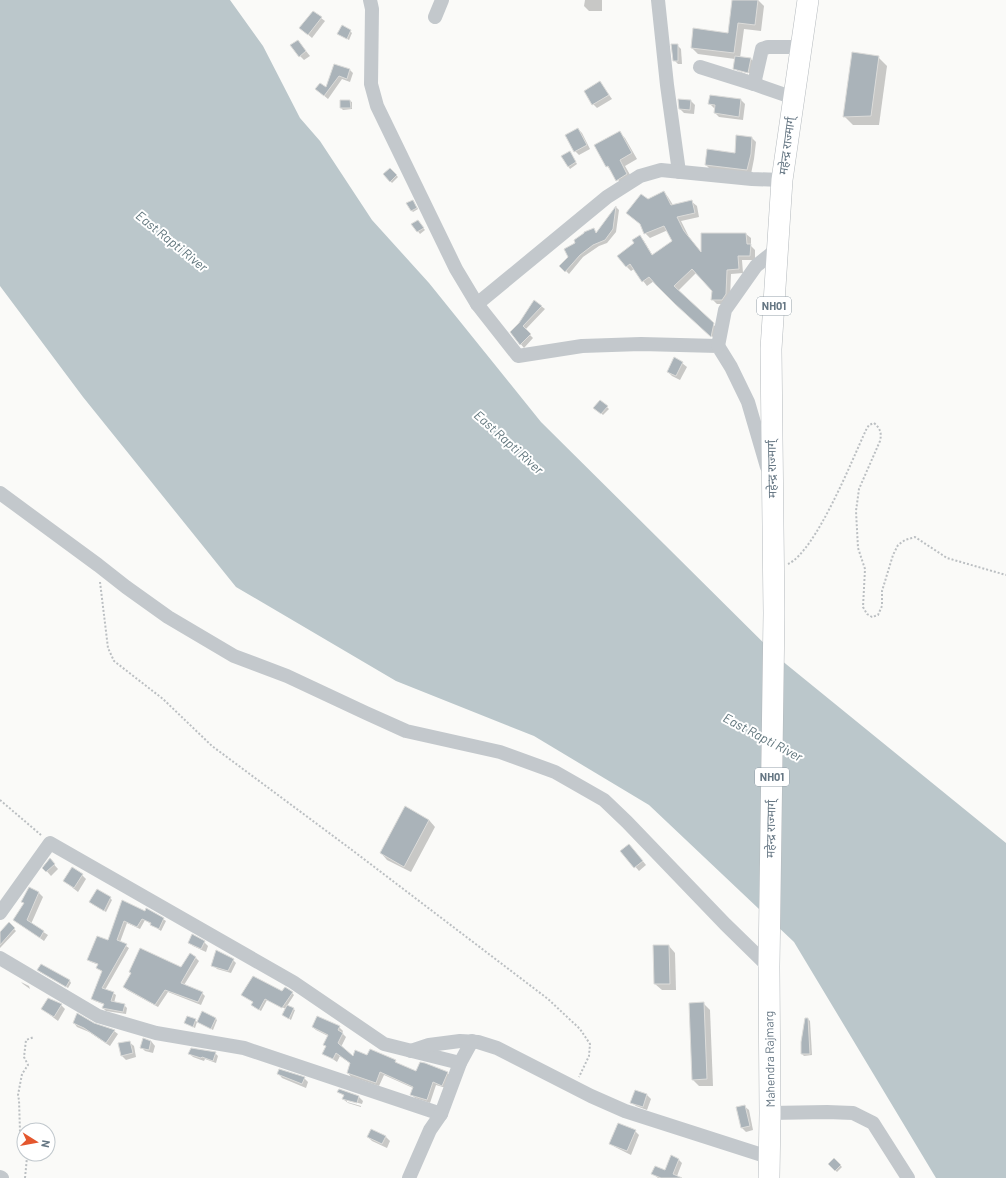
<svg xmlns="http://www.w3.org/2000/svg" width="1006" height="1178" font-family="Barlow,'Noto Sans Devanagari',sans-serif">
<rect width="100%" height="100%" fill="#fafaf8"/>
<!-- water -->
<polygon fill="#bbc7cb" points="0,0 230,0 263,46 300,118 320,141 372,220 429,283 541,422 781,660 1006,843 1006,1178 936,1178 794,942 649,805 534,736 396,681 236,587 83,397 0,286"/>
<!-- shadow -->
<g fill="#0003">
<polygon points="585,0 602,0 602,11 589,11 584,6"/>
<polygon points="733,0 758,0 764,6 761,31 744,29 740,58 751,59 755,63 752,74 738,69 738,71 752,76 752,77 739,72 735,68 735,59 698,54 692,48 729,34"/>
<polygon points="313,12 325,21 312,38 304,31"/>
<polygon points="350,31 352,33 349,40 338,34"/>
<polygon points="298,41 310,56 304,60 300,56"/>
<polygon points="677,45 681,49 682,64 678,64 674,60"/>
<polygon points="878,57 887,66 879,125 853,125 844,116"/>
<polygon points="334,65 350,70 353,73 350,82 342,79 328,99 316,89 327,89"/>
<polygon points="600,82 612,99 597,108 593,104"/>
<polygon points="741,100 745,104 743,120 719,117 715,113 716,108 714,108 709,103"/>
<polygon points="350,101 352,102 352,109 343,110 341,108"/>
<polygon points="691,101 695,105 694,114 684,113 680,109"/>
<polygon points="578,129 582,133 590,149 579,155 575,151"/>
<polygon points="619,132 625,138 637,159 625,166 633,180 623,186 607,166"/>
<polygon points="752,138 756,142 754,159 751,174 710,169 706,165 736,154"/>
<polygon points="570,152 577,164 570,169 562,156"/>
<polygon points="390,169 398,177 392,183 384,174"/>
<polygon points="664,192 668,197 673,205 692,202 697,206 699,217 681,221 689,237 702,254 746,234 751,238 751,246 755,250 755,260 742,260 743,273 731,274 730,299 726,304 717,304 712,299 713,290 696,273 678,291 718,329 716,340 654,281 647,286 634,269 631,271 627,267 639,236 644,241 653,256 673,242 668,230 650,238 645,233 648,200"/>
<polygon points="413,201 418,209 413,212 411,210"/>
<polygon points="616,207 619,210 616,232 607,243 599,246 583,257 569,274 561,266 570,257 577,243 593,229 597,234"/>
<polygon points="419,223 425,230 420,234 413,225"/>
<polygon points="541,306 545,309 525,330 533,338 524,348 511,332"/>
<polygon points="682,363 687,367 680,380 672,376 668,372"/>
<polygon points="600,401 609,409 603,415 595,408"/>
<polygon points="405,808 429,820 435,827 411,872 387,860 381,853"/>
<polygon points="633,849 646,865 639,871 622,851"/>
<polygon points="50,860 58,869 51,876 44,868"/>
<polygon points="82,875 86,879 78,892 64,881"/>
<polygon points="29,889 39,893 43,897 31,924 48,935 44,941 15,920 25,904 22,902"/>
<polygon points="110,898 112,900 106,912 92,904"/>
<polygon points="123,901 145,912 163,919 166,921 161,931 145,920 140,929 127,923 120,942 129,948 105,990 113,993 116,995 114,1003 124,1005 127,1008 126,1014 106,1011 103,1008 105,1005 95,1001 92,999 103,972 97,968 99,965 91,962 88,960 109,941"/>
<polygon points="9,924 16,931 0,948 0,933"/>
<polygon points="189,942 204,942 208,946 206,952 193,946"/>
<polygon points="669,946 675,953 676,990 662,990 655,984"/>
<polygon points="196,958 199,961 184,985 202,993 205,996 201,1005 168,992 158,1007 127,990 124,987 132,973 181,968"/>
<polygon points="233,960 236,963 231,973 217,969 214,966"/>
<polygon points="42,965 70,981 71,983 68,988 40,972"/>
<polygon points="21,982 29,986 30,989 23,984"/>
<polygon points="283,992 292,993 294,995 287,1006 295,1010 291,1020 283,1015 286,1009 267,1000 261,1011 254,1007 254,1002"/>
<polygon points="703,1003 710,1010 713,1086 699,1086 693,1080"/>
<polygon points="61,1005 65,1009 58,1021 42,1009"/>
<polygon points="215,1018 217,1020 213,1030 198,1022"/>
<polygon points="318,1018 339,1027 343,1031 342,1033 346,1037 341,1047 353,1058 368,1056 395,1061 399,1065 417,1073 447,1073 451,1076 446,1088 436,1085 430,1103 415,1098 411,1094 413,1088 384,1075 379,1086 351,1077 348,1073 351,1064 340,1056 337,1062 324,1053 327,1047 324,1044 328,1036 316,1030 313,1027"/>
<polygon points="808,1019 810,1021 812,1055 804,1056 802,1054"/>
<polygon points="195,1020 197,1022 195,1028 185,1023"/>
<polygon points="74,1023 114,1031 118,1034 110,1046 89,1032 77,1027"/>
<polygon points="151,1041 155,1046 153,1053 145,1051 141,1047"/>
<polygon points="129,1042 134,1046 136,1057 126,1060 122,1056"/>
<polygon points="215,1053 218,1056 216,1063 205,1059 204,1061 193,1057 190,1054"/>
<polygon points="278,1073 304,1078 308,1082 306,1088 282,1078"/>
<polygon points="635,1091 647,1095 651,1099 647,1110 636,1106 631,1102"/>
<polygon points="339,1092 358,1096 363,1101 362,1104 347,1100 347,1102 361,1106 361,1107 348,1103 343,1099 344,1096"/>
<polygon points="744,1106 749,1110 753,1130 746,1132 742,1128"/>
<polygon points="372,1130 386,1137 390,1141 387,1148 372,1141 368,1137"/>
<polygon points="635,1131 639,1135 631,1155 615,1147 610,1143"/>
<polygon points="834,1159 842,1167 837,1172 829,1164"/>
<polygon points="679,1160 682,1163 677,1176 682,1178 658,1178 652,1173 665,1172"/>
</g>
<!-- building -->
<g fill="#aab3b9" stroke="#dcdcda">
<polygon points="732,0 758,0 755,25 738,23 734,53 691,48 693,28 728,33"/>
<polygon points="313,11 322,17 308,35 299,28"/>
<polygon points="342,25 351,30 347,39 337,34"/>
<polygon points="298,40 306,51 299,57 290,45"/>
<polygon points="671,44 678,44 678,61 673,61"/>
<polygon points="852,52 879,56 871,116 843,117"/>
<polygon points="735,56 751,58 748,73 733,69"/>
<polygon points="334,64 350,69 347,79 339,76 324,96 315,89 320,83 326,87"/>
<polygon points="600,81 609,95 592,105 584,91"/>
<polygon points="710,95 741,99 739,117 714,113 715,105 708,104"/>
<polygon points="678,99 691,100 690,110 679,109"/>
<polygon points="340,100 350,100 351,108 340,108"/>
<polygon points="578,128 587,145 574,152 565,135"/>
<polygon points="620,131 632,153 620,160 627,174 616,181 608,166 606,167 594,145"/>
<polygon points="736,135 752,137 751,154 747,170 705,165 707,149 735,153"/>
<polygon points="570,151 576,162 568,167 561,156"/>
<polygon points="390,168 397,175 390,182 383,174"/>
<polygon points="664,191 671,205 692,200 695,213 677,217 684,231 701,252 701,233 746,233 747,244 751,244 750,256 738,256 739,269 727,270 726,294 722,300 711,300 712,291 692,269 674,286 714,323 711,337 675,304 656,285 649,277 642,282 630,264 626,267 617,256 634,243 632,240 640,235 652,255 672,241 664,226 644,234 640,224 626,213 641,194 648,199"/>
<polygon points="413,200 417,208 411,211 406,203"/>
<polygon points="616,206 613,229 605,240 593,245 580,255 565,272 559,266 568,257 564,249 575,243 574,240 584,233 584,232 594,228 596,233"/>
<polygon points="418,220 424,228 417,232 411,224"/>
<polygon points="534,300 542,306 523,326 531,334 520,345 510,332 519,323"/>
<polygon points="674,357 683,362 676,376 667,372"/>
<polygon points="600,400 608,406 601,414 593,408"/>
<polygon points="405,806 429,820 404,867 380,853"/>
<polygon points="629,844 643,861 634,868 620,851"/>
<polygon points="50,858 55,864 46,872 42,868"/>
<polygon points="72,867 83,874 74,888 63,881"/>
<polygon points="29,887 39,892 27,920 44,931 40,938 13,920 24,903 21,902"/>
<polygon points="97,889 111,897 104,911 89,902"/>
<polygon points="122,900 145,911 146,908 164,918 159,929 150,925 151,923 142,919 137,927 124,921 117,940 127,944 102,988 114,992 111,1001 125,1004 123,1012 102,1008 104,1004 91,999 102,971 96,968 98,964 87,960 97,936 108,940"/>
<polygon points="9,922 15,928 0,945 0,932"/>
<polygon points="192,934 205,941 201,949 188,943"/>
<polygon points="653,945 669,945 670,984 654,984"/>
<polygon points="140,948 181,967 190,953 196,957 181,983 203,992 198,1002 165,990 155,1005 123,987 131,973 129,972"/>
<polygon points="216,950 234,959 228,971 211,966"/>
<polygon points="41,964 70,980 66,987 37,970"/>
<polygon points="253,976 282,991 285,987 293,992 282,1008 265,999 259,1010 251,1005 253,1002 241,995"/>
<polygon points="48,998 62,1004 54,1017 41,1009"/>
<polygon points="704,1002 707,1079 692,1080 689,1003"/>
<polygon points="287,1005 294,1008 289,1019 282,1015"/>
<polygon points="202,1011 216,1018 211,1029 197,1022"/>
<polygon points="77,1013 94,1023 115,1030 106,1043 84,1028 73,1023"/>
<polygon points="187,1016 196,1019 193,1027 184,1023"/>
<polygon points="317,1016 340,1026 338,1030 343,1033 338,1043 353,1056 355,1050 367,1055 370,1049 396,1060 395,1062 416,1071 420,1062 425,1063 448,1072 442,1086 433,1082 427,1100 410,1095 413,1087 380,1072 376,1083 347,1073 350,1063 336,1053 333,1059 322,1054 326,1046 323,1045 328,1035 312,1027"/>
<polygon points="805,1018 808,1018 810,1054 801,1054 801,1042"/>
<polygon points="143,1038 151,1041 149,1050 140,1048"/>
<polygon points="130,1041 133,1053 121,1056 118,1043"/>
<polygon points="191,1048 216,1052 213,1061 202,1057 201,1058 188,1054"/>
<polygon points="279,1069 305,1077 302,1084 277,1074"/>
<polygon points="339,1089 359,1096 357,1103 342,1099 344,1095 337,1092"/>
<polygon points="635,1090 647,1094 643,1107 630,1103"/>
<polygon points="745,1105 750,1126 741,1128 736,1107"/>
<polygon points="618,1123 636,1130 627,1151 609,1144"/>
<polygon points="371,1129 386,1136 382,1144 367,1137"/>
<polygon points="671,1155 679,1159 673,1174 682,1178 661,1178 651,1174 655,1166 665,1170"/>
<polygon points="834,1158 841,1165 835,1171 828,1164"/>
</g>
<g fill="none" stroke-linecap="round" stroke-linejoin="round">
<!-- highway casing -->
<g stroke="#b4b9bd" stroke-width="22">
<polyline id="highway" points="769,1178 770,1113 769,967 774,613 771,349 782,180 808,0"/>
</g>
<!-- path -->
<g stroke="#bbbfc2" stroke-width="2" stroke-dasharray="2 2" stroke-linecap="butt">
<path d="M788,564C816,551 852,460 866,430L869,425L874,423C880,428 882,433 880,441L859,489L856,511L858,548L865,569L863,607L867,614L872,617L878,615L882,606V591L893,555L898,545L905,540L915,537L947,558L1006,575"/>
<polyline points="100,582 108,648 114,661 163,699 212,746 352,850 548,999 580,1029 590,1044 589,1056 579,1077"/>
<polyline points="0,800 41,835"/>
<polyline points="24,1147 20,1132 19,1100 18,1095 22,1074 28,1065 24,1057 26,1040 34,1037"/>
<polyline points="25,1178 27,1157 26,1154"/>
</g>
<!-- minor -->
<g stroke="#c3c8cc" stroke-width="14">
<polyline points="370,0 372,9 371,84 377,106 456,269 477,304 518,356 582,346 641,344 718,346 731,367 748,402 767,467"/>
<polyline points="658,0 667,85 679,172"/>
<polyline points="435,17 442,0"/>
<polyline points="700,67 754,84"/>
<polyline points="794,98 754,84 762,49 768,47 801,47"/>
<polyline points="477,304 607,197 640,176 661,170 752,179 782,180"/>
<polyline points="718,346 725,310 756,266 777,249"/>
<polyline points="0,493 98,565 126,587 168,617 234,656 287,676 366,713 406,731 500,752 555,772 604,800 627,822 725,924 769,967"/>
<polyline points="0,913 50,843 293,982 384,1044 460,1063"/>
<polyline points="0,958 98,1016 156,1033 244,1048 441,1114"/>
<polyline points="411,1051 429,1045 460,1041 478,1042 497,1048 591,1096 625,1111 768,1157"/>
<polyline points="770,1113 827,1112 853,1113 873,1123 908,1178"/>
<polyline points="0,1177 2,1178"/>
<polyline points="409,1178 430,1130 441,1114 460,1063 472,1041"/>
</g>
<!-- highway -->
<use href="#highway" stroke="#fff" stroke-width="21"/>
</g>
<g text-anchor="middle" stroke-width="4" stroke-linejoin="round" paint-order="stroke">
<!-- shield labels -->
<g fill="#fff" stroke="#939fa8" stroke-width="1">
<rect x="757" y="297" width="34" height="18" rx="3"/>
<rect x="755" y="768" width="34" height="18" rx="3"/>
</g>
<g font-size="11" font-weight="bold" fill="#657683">
<text x="774" y="310">NH01</text>
<text x="772" y="781">NH01</text>
</g>
<!-- street labels -->
<g font-size="12" fill="#657683" stroke="#fff">
<text transform="translate(787 146) rotate(-82)" y="4">महेन्द्र राज्मार्ग्</text>
<text transform="translate(772 469) rotate(-91)" y="4">महेन्द्र राज्मार्ग्</text>
<text transform="translate(771 829) rotate(-89)" y="4">महेन्द्र राज्मार्ग्</text>
<text transform="translate(770 1059) rotate(-91)" y="4">Mahendra Rajmarg</text>
</g>
<!-- water labels -->
<g font-size="13" font-style="italic" fill="#60757c" stroke="#fff">
<text transform="translate(172 241) rotate(39)" y="5">East Rapti River</text>
<text transform="translate(509 442) rotate(42)" y="5">East Rapti River</text>
<text transform="translate(763 737) rotate(28)" y="5">East Rapti River</text>
</g>
</g>
<!-- north arrow -->
<g transform="translate(36 1142) rotate(101)"><circle r="19" fill="#ffffff" stroke="#c1c8cd"/>
<path d="M0-3L7 15L0 10L-7 15Z" fill="#e4572e"/>
<text y="-6" font-size="11" font-weight="bold" text-anchor="middle" fill="#657683">N</text>
</g>
</svg>
